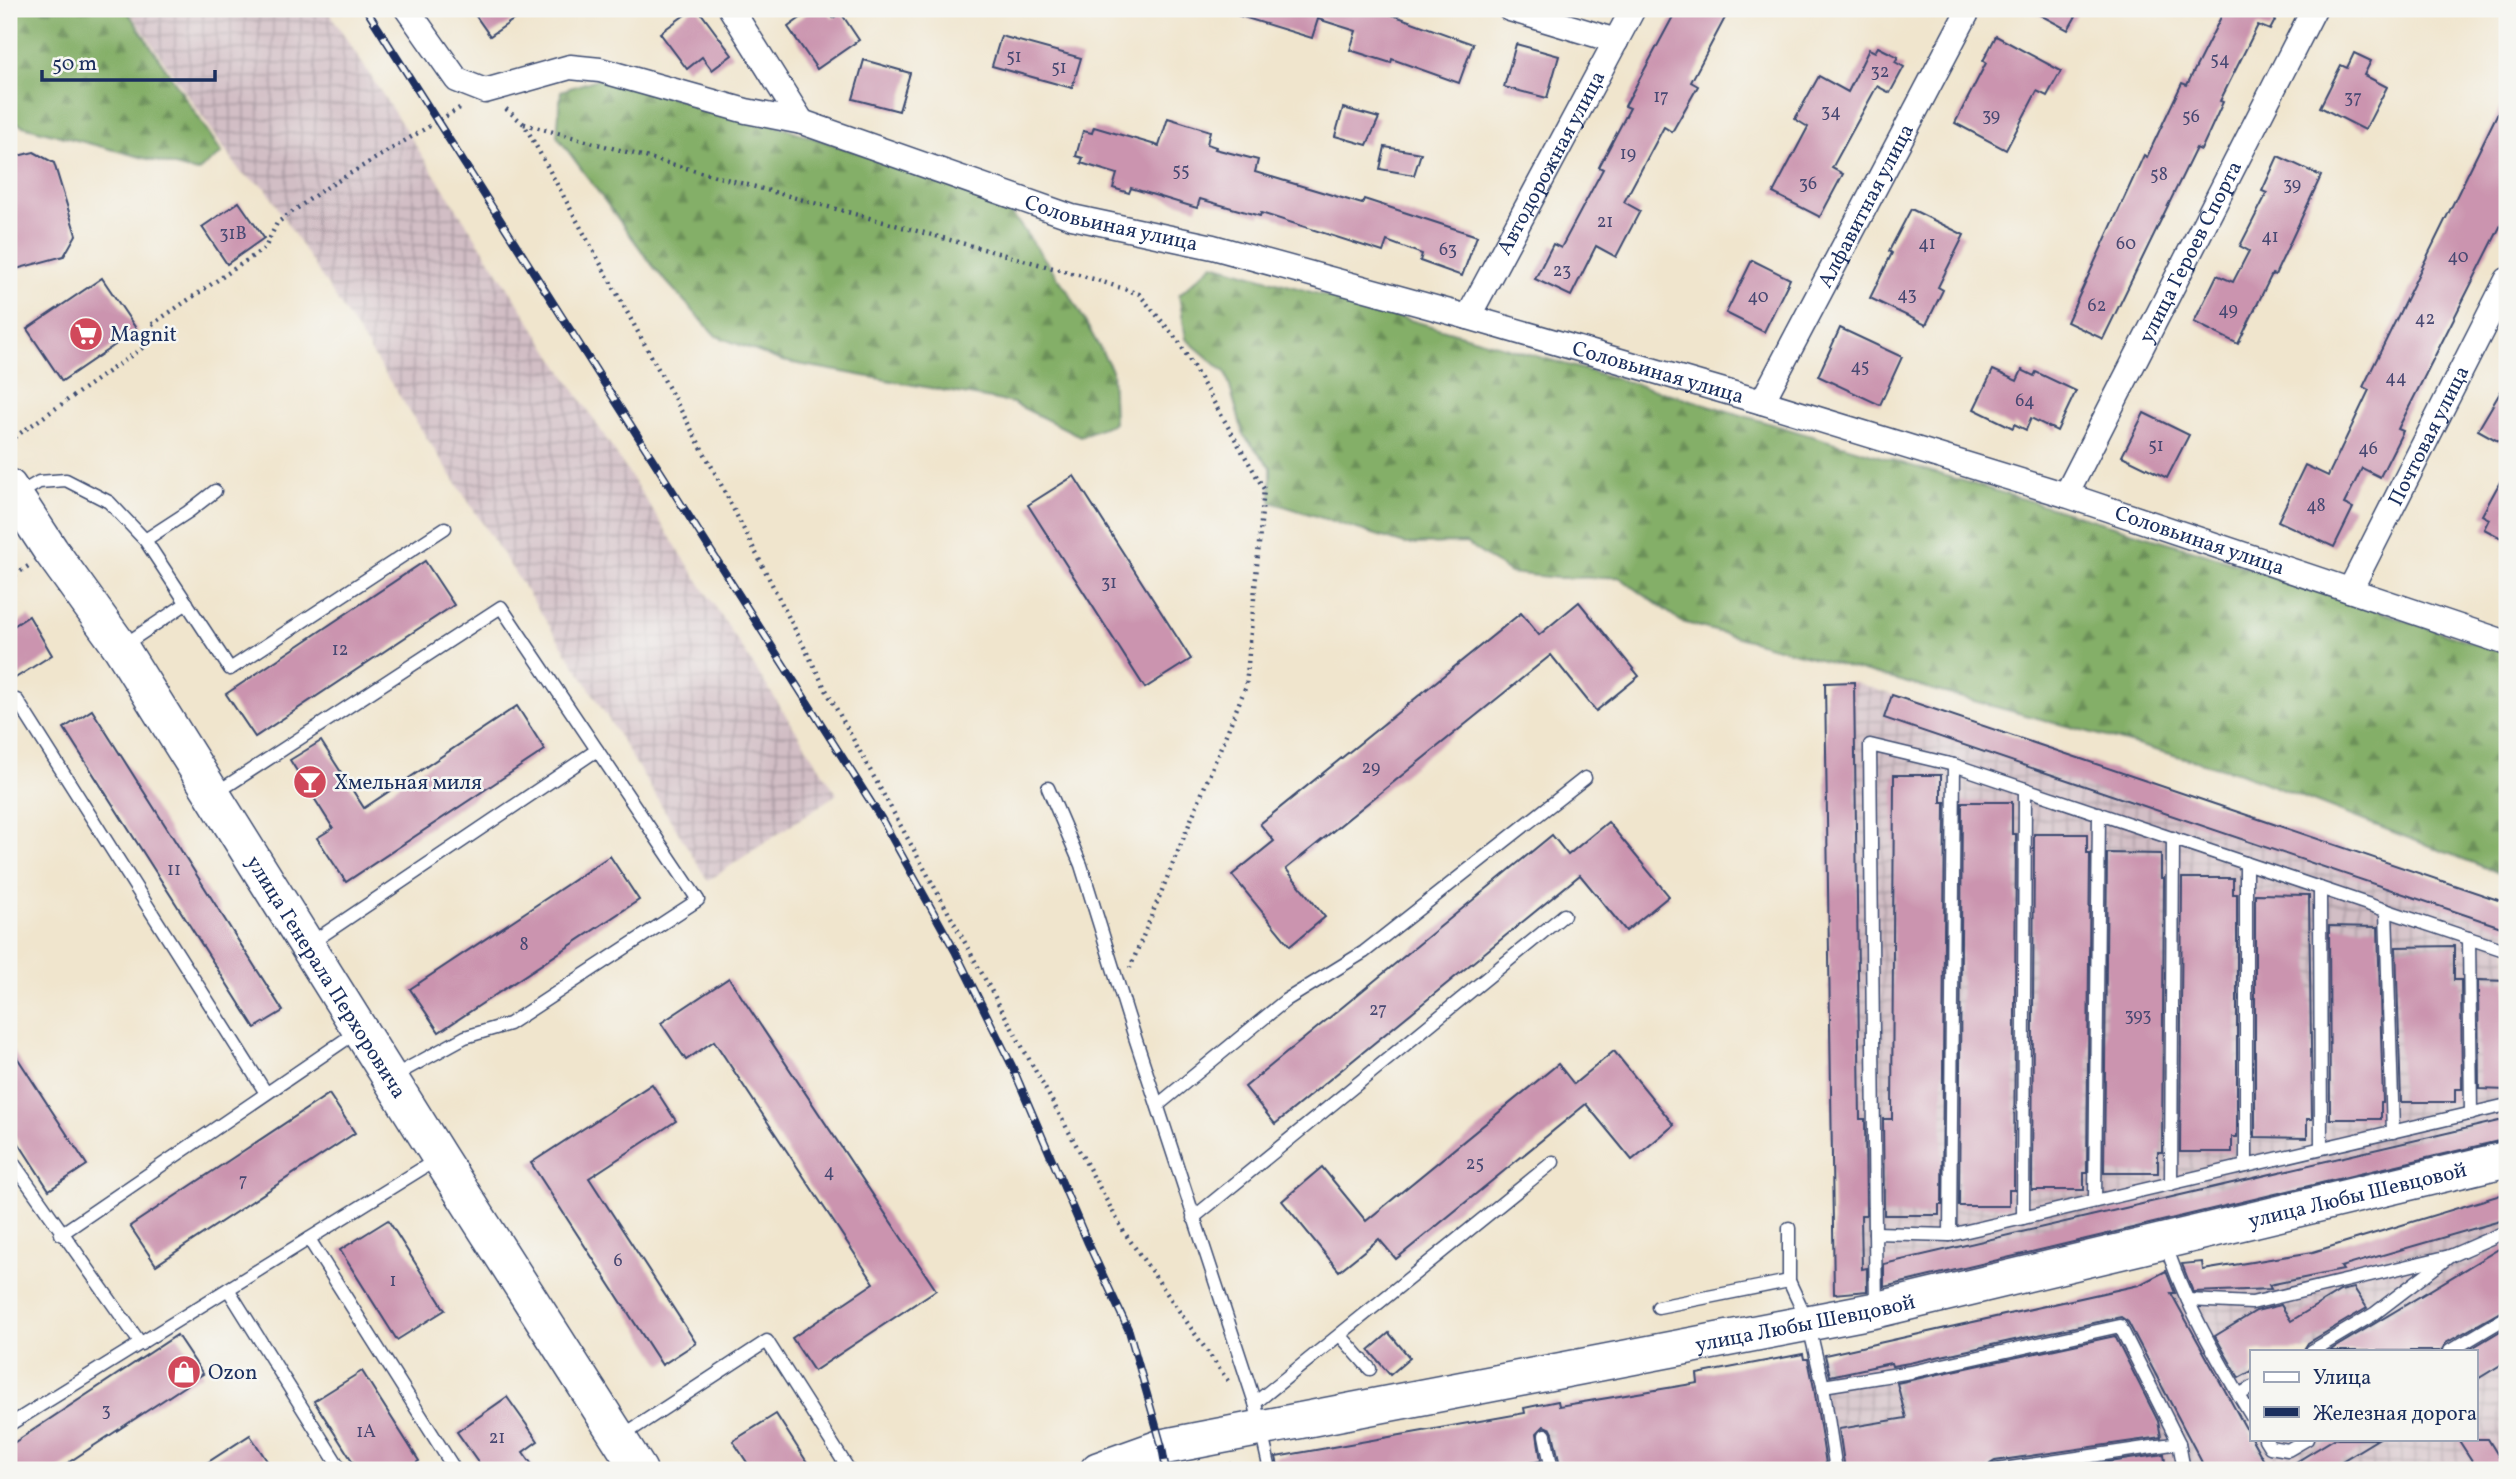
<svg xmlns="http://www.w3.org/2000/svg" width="2516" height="1479" font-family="Vollkorn,serif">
<defs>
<pattern id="industrial-grid" width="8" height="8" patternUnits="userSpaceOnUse" patternTransform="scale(1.75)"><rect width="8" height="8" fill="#d2bec5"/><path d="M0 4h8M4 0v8" fill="none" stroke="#aa9ba3"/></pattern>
<pattern id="forest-firs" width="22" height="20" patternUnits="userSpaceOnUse" patternTransform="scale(1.75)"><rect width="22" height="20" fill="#84af67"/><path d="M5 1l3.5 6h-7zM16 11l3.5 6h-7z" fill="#6b8f58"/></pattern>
</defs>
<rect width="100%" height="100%" fill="#f6f6f2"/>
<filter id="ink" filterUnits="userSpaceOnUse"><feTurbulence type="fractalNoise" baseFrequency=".0143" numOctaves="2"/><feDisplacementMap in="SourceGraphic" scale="14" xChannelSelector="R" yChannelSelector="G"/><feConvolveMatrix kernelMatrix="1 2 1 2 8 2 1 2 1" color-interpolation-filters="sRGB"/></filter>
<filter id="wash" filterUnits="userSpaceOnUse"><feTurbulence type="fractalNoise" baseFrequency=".00686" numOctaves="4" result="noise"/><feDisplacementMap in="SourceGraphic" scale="28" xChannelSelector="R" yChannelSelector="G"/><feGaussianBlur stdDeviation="1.57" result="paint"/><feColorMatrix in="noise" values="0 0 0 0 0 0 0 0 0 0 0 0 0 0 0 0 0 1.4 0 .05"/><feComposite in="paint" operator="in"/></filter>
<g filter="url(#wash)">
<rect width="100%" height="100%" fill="#f0e5cd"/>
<!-- industrial -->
<g fill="url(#industrial-grid)" fill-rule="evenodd">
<polygon points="128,9 327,9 837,794 708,881 580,673 288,225 266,188 242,174"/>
<polygon points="1854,682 2507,903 2507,1145 1887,1289 1862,1294 1834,1294 1825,683"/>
<path d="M2507,1193V1470H1231L1230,1465L1524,1413V1408L1558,1401L1559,1406L1698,1383L1697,1374L1803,1354L1825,1355L2139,1285L2182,1264L2202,1262L2203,1270L2313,1252ZM2252,1351H2476V1439H2252Z"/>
</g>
<!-- forest -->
<g fill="url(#forest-firs)" stroke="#506f62" stroke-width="2">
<polygon points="9,9 126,9 222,153 197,172 23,126 9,119"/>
<polygon points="600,78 763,121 1002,200 1069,293 1112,370 1114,423 1080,436 1013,403 782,361 716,336 656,270 557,136 561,91"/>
<polygon points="1213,264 1691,400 2204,553 2507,654 2507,876 2240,773 1682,622 1619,577 1558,578 1510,573 1466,543 1405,544 1271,502 1271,467 1244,436 1226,373 1186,339 1179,295"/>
</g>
<g id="blocks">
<!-- building -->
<g fill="#cb94af">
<polygon points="471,9 529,9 490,36"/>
<polygon points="693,9 698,9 732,55 712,70 702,57 687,69 660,33"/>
<polygon points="813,9 826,9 833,18 841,13 859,40 817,69 788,27"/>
<polygon points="1230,9 1376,9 1473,44 1459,83 1392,59 1391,63 1350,50 1356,31 1318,19 1312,38 1230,13"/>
<polygon points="1677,9 1708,9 1725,18 1691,82 1698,86 1672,132 1664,127 1624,202 1640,211 1616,257 1596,246 1571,296 1535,279 1553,244 1561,248 1603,169 1599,167 1630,108 1625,106"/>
<polygon points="2029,9 2080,9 2068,30"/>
<polygon points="2225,9 2281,9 2270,30 2258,25 2220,101 2223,102 2201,150 2196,148 2103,339 2067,322 2144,155 2147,157 2182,83 2187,85"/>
<polygon points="1001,36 1081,58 1072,88 992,66"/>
<polygon points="1996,36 2061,71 2047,96 2037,91 2006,150 1955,123 1986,63 1983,61"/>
<polygon points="1516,44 1559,56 1547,98 1504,87"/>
<polygon points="1878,47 1898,57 1895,62 1904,67 1890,93 1877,86 1832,168 1843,174 1820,217 1773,193 1808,127 1795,119 1819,76 1848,92 1869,49 1875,52"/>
<polygon points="2354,53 2371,61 2364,75 2387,87 2365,130 2320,107 2341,65 2347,68"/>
<polygon points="864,60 910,73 899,111 853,99"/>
<polygon points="2507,94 2507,213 2398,429 2403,431 2380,477 2362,468 2344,504 2353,508 2334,547 2278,521 2305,465 2328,476 2369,390 2363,387"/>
<polygon points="1343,108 1379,118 1367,145 1335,136"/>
<polygon points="1168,118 1210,131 1207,144 1216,147 1215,149 1258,160 1255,172 1362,204 1364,199 1477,236 1462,276 1420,261 1422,254 1387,241 1383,252 1261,213 1260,216 1200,199 1197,208 1131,188 1129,193 1113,188 1117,174 1081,163 1083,158 1076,156 1083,131 1092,133 1094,127 1159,146"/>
<polygon points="1385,147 1421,153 1414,175 1380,169"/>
<polygon points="34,152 54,163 76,235 64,256 9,271 9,158"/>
<polygon points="2278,156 2321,176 2275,275 2272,274 2238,344 2194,322 2217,275 2233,282 2249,251 2240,246 2267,193 2262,191"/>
<polygon points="239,202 264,238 227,264 202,227"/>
<polygon points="1911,209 1964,235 1938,287 1943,290 1926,325 1870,298 1892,253 1889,251"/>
<polygon points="1752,260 1790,279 1764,332 1726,313"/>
<polygon points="102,278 137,330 62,381 27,329"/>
<polygon points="1840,328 1902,357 1880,405 1818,376"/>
<polygon points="1993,370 2017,381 2022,370 2034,376 2036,372 2076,391 2057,431 2031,418 2026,430 2014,424 2013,428 1974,409"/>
<polygon points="2507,381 2507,446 2478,430"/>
<polygon points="2144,413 2189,435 2167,478 2122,456"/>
<polygon points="2507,469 2507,541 2484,529 2489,519 2482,515"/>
<polygon points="1074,476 1191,659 1145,688 1028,505"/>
<polygon points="425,561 454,605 255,737 226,694"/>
<polygon points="1579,602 1639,676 1596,711 1551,655 1286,869 1325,917 1290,946 1232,875 1274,841 1260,824 1521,613 1539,635"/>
<polygon points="29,616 52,655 9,682 9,629"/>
<polygon points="1854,682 1860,1119 1865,1119 1866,1215 1861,1215 1862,1269 1867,1268 1867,1291 1834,1294 1825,683"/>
<polygon points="1892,695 2507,903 2507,929 1884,718"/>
<polygon points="517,706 545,750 346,882 317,838 333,828 290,760 321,741 364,808"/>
<polygon points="92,710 283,1011 255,1028 64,728"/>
<polygon points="1894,775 1941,775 1941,802 1945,802 1942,1205 1939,1205 1939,1215 1884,1215 1883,1119 1892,1119"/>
<polygon points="1962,802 2012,802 2012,834 2016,834 2014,1190 2009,1190 2009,1206 1959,1206"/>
<polygon points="1608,822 1669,896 1626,931 1580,875 1275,1124 1245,1087 1552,835 1568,855"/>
<polygon points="2034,834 2087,834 2087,853 2090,853 2087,1173 2084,1173 2084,1190 2032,1190"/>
<polygon points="2107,853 2161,854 2161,878 2164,878 2162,1152 2158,1152 2158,1173 2104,1173"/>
<polygon points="610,856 639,900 439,1032 410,989"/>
<polygon points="2182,878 2233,878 2233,894 2237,894 2237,1137 2232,1137 2232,1152 2180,1152"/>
<polygon points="2255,894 2309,895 2312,1119 2307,1119 2307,1138 2255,1137"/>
<polygon points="2329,926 2378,927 2383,1102 2381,1102 2381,1119 2330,1119"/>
<polygon points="2454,946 2454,980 2461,980 2462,1089 2455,1089 2455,1102 2401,1102 2396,947"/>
<polygon points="729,978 936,1290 814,1371 792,1338 874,1283 714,1041 686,1060 661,1023"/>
<polygon points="2478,980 2507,981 2507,1090 2479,1089"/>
<polygon points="9,1045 87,1165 49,1190 9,1128"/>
<polygon points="1614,1051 1674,1125 1632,1160 1586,1104 1396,1259 1379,1239 1339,1271 1282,1201 1322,1167 1366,1221 1558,1064 1574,1084"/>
<polygon points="652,1084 676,1121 589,1178 696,1343 662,1365 531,1163"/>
<polygon points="329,1094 355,1133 156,1265 130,1226"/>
<polygon points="2507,1119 2507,1139 1884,1287 1884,1264"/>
<polygon points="2507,1193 2507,1219 2341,1267 2343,1270 2269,1285 2271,1289 2193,1292 2182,1264 2202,1262 2203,1270 2313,1252"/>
<polygon points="388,1220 445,1310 397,1340 340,1250"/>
<polygon points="2507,1244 2507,1308 2446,1343 2441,1351 2329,1351"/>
<polygon points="2166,1271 2175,1293 2171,1293 2269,1470 2206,1470 2128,1322 2121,1317 1909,1363 1892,1366 1891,1363 1830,1376 1825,1355 2139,1285"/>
<polygon points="2354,1288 2367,1308 2308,1343 2303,1351 2252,1351 2252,1371 2239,1378 2215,1336 2256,1311 2281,1305 2291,1321 2340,1291"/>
<polygon points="2507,1327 2507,1361 2476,1380 2476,1351 2467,1351"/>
<polygon points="1389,1333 1410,1358 1390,1375 1369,1350"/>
<polygon points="177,1335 203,1374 57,1470 9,1470 9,1446"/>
<polygon points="2115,1336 2158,1421 2161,1437 1995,1461 1990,1464 1987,1470 1845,1470 1839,1429 1906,1418 1897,1383"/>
<polygon points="1803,1354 1804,1359 1808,1359 1814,1388 1827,1470 1730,1470 1730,1467 1705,1470 1561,1470 1553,1433 1551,1429 1544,1426 1537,1433 1541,1461 1487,1470 1279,1470 1276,1457 1525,1413 1524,1408 1558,1401 1559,1406 1698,1383 1697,1374"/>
<polygon points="362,1371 419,1461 404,1470 358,1470 314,1401"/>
<polygon points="507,1397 538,1441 523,1452 536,1470 484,1470 457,1432"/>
<polygon points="776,1414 812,1470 752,1470 733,1441"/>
<polygon points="250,1435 273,1470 196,1470"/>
<polygon points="2334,1439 2378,1439 2327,1470 2283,1470"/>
<polygon points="2458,1439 2488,1439 2507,1470 2478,1470"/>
<polygon points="2164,1454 2166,1470 2054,1470"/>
</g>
</g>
</g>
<g filter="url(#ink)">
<use href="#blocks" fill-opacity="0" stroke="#3b4a6f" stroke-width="2"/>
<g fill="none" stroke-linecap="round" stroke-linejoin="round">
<!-- lane casing -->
<g stroke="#3b4a6f" stroke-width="15">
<g id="lane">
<polyline points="17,495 39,482 66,480 109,502 145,540 230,669 445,528"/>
<polyline points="145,540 188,512 215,491"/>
<polyline points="121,647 187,603"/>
<polyline points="9,705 17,700 266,1093"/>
<polyline points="1048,788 1081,865 1128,1016 1255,1403 1270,1470"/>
<polyline points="216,793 501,607 698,900 509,1024 465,1037 392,1077"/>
<polyline points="2320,888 2321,1148"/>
<polyline points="2386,910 2393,1132"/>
<polyline points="2469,938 2471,1114"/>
<polyline points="308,945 597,750"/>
<polyline points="1158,1105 1286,1000 1364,952 1585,778"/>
<polyline points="9,1157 141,1344"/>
<polyline points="2246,1166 2246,863"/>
<polyline points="2171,1184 2173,838"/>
<polyline points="2095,1201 2099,813"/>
<polyline points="1193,1218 1564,915"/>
<polyline points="2023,1218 2025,789"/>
<polyline points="1789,1228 1789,1281 1808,1322 1823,1386 1836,1470"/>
<polyline points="1875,1233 1870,745 1954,765 2507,951"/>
<polyline points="61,1234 358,1031"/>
<polyline points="1950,1235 1954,765"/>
<polyline points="309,1239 455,1470"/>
<path d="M2165,1242C2184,1303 2219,1362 2252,1417"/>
<polyline points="228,1289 341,1470"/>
<polyline points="2188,1300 2252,1303 2450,1256"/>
<polyline points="1658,1307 1789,1281"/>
<polyline points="1876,1309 1875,1233 1950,1235 2507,1105"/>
<polyline points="1340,1335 1370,1369"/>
<polyline points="2312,1351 2374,1314 2450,1256 2507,1231"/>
<polyline points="2450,1351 2507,1317"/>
<polyline points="1823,1386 1911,1372 2120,1326 2179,1443 2184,1470"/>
<polyline points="2239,1395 2252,1387"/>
<polyline points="1255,1403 1553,1162"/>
<polyline points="9,1425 439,1158"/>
<polyline points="1545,1435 1552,1470"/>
<polyline points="619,1438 767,1341 849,1470"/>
<polyline points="2265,1439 2270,1447 2288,1450 2307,1439"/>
<polyline points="1996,1470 2179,1443"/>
</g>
</g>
<!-- street casing -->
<g stroke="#3b4a6f" stroke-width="27">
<g id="street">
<path id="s1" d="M407,9L457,80L485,91L570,67L600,70L746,111L802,122L1072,217L1213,247L1468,317L1762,402L2066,495L2507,643"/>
<polyline points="731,9 802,122"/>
<polyline points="1510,9 1616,41"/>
<path id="s2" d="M1468,317L1633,9"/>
<path id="s3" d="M1762,402L1969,9"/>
<path id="s4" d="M2066,495L2314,9"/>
<path id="s5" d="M2350,590L2507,280"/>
</g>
</g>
<!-- secondary casing -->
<g stroke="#3b4a6f" stroke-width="38">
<g id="secondary">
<path id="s6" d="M9,487L51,551L121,648L440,1158L639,1470"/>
<path id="s7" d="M1098,1470L1162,1447L1876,1310L2507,1159"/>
</g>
</g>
<!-- path -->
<g stroke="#3b4a6f" stroke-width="4.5" stroke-dasharray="2 5" stroke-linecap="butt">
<polyline points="506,109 524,124 713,469 825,688 1124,1232 1228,1381"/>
<polyline points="524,124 1097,280 1139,294 1179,342 1264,489 1246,686 1130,968"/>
<polyline points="9,441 145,346 151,325 265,248 277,223 321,191 463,106"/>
<polyline points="9,579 30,565"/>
<polyline points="1226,1470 1233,1462"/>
</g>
<!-- lane -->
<use href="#lane" stroke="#fff" stroke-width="12"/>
<!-- street -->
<use href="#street" stroke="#fff" stroke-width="24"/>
<!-- secondary -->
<use href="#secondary" stroke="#fff" stroke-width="35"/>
<!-- rail casing -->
<g stroke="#1b2f5e" stroke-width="8">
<polyline id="rail" points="366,9 881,818 955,951 1012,1066 1087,1241 1129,1331 1162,1447 1166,1470"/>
</g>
<!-- rail -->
<use href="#rail" stroke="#f6f6f2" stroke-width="5" stroke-dasharray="16" stroke-linecap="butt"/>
</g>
</g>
<!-- icons -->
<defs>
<g id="supermarket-disc" transform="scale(1.75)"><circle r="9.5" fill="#d1495b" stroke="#f6f6f2"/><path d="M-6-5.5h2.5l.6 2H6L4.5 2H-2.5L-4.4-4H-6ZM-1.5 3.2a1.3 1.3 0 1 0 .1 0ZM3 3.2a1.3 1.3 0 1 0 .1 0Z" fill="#fff"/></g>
<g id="bar-disc" transform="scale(1.75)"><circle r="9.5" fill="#d1495b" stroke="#f6f6f2"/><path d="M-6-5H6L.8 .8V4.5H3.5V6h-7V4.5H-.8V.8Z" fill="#fff"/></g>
<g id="shop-disc" transform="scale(1.75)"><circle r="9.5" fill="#d1495b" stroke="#f6f6f2"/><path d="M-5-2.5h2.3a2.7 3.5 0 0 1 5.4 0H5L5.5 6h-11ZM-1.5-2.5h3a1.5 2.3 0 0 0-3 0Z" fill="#fff"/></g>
</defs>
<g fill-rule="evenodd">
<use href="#supermarket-disc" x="86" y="334"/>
<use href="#bar-disc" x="310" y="782"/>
<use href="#shop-disc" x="184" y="1372"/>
</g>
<g text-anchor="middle" stroke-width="5" stroke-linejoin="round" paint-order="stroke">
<!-- number labels -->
<g font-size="18" fill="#474872">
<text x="1014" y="62">51</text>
<text x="2220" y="65">54</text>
<text x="1059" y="73">51</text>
<text x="1880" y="77">32</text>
<text x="1661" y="102">17</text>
<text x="2353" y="103">37</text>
<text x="1831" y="117">34</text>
<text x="1991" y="121">39</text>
<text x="2191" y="122">56</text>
<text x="1628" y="159">19</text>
<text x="1181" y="176">55</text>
<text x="2159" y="180">58</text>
<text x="1808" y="189">36</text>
<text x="2292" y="190">39</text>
<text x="1605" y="227">21</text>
<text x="233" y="239">31В</text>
<text x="2270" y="242">41</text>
<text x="1927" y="249">41</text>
<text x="2126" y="249">60</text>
<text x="1448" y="255">63</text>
<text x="2458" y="262">40</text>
<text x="1562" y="276">23</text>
<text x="1907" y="300">43</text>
<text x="1758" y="302">40</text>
<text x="2097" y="311">62</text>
<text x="2228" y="315">49</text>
<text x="2425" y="324">42</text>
<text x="1860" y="372">45</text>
<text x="2396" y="383">44</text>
<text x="2025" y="406">64</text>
<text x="2156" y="451">51</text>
<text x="2368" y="454">46</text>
<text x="2316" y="511">48</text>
<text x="1109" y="588">31</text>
<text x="340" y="655">12</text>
<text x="1371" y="773">29</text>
<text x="174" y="875">11</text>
<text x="524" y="950">8</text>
<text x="1378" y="1015">27</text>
<text x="2138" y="1021">393</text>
<text x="1475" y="1169">25</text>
<text x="829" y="1177">4</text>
<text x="243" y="1186">7</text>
<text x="618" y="1266">6</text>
<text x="393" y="1286">1</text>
<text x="106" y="1416">3</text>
<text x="366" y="1437">1А</text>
<text x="497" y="1443">21</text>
</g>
<!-- street labels -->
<g font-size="21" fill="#1b2f5e" stroke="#f6f6f2">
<text dy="7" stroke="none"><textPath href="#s2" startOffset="175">Автодорожная улица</textPath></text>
<text dy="7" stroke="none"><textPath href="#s3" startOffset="222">Алфавитная улица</textPath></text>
<text dy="7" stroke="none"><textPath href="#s1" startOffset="770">Соловьиная улица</textPath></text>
<text dy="7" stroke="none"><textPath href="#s4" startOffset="273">улица Героев Спорта</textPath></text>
<text dy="7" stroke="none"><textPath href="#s1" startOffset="1337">Соловьиная улица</textPath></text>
<text dy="7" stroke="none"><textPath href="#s5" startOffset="173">Почтовая улица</textPath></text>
<text dy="7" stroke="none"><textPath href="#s1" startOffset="1904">Соловьиная улица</textPath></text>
<text dy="7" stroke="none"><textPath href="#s6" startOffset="584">улица Генерала Перхоровича</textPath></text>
<text dy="7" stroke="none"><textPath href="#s7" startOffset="1290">улица Любы Шевцовой</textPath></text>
<text dy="7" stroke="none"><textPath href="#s7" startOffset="723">улица Любы Шевцовой</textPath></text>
</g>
<!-- poi labels -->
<g font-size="21" fill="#1b2f5e" stroke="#f6f6f2" text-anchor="start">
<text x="110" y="341">Magnit</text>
<text x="334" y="789">Хмельная миля</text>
<text x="208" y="1379">Ozon</text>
</g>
</g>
<!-- margin -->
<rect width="2516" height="1479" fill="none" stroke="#f6f6f2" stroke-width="35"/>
<!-- legend -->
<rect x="2250" y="1350" width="228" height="91" fill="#f6f6f2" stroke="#9ea6b7" stroke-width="2"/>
<rect x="2264" y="1372" width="35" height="10" fill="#ffffff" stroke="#9ea6b7" stroke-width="2"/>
<text x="2313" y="1384" font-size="21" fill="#1b2f5e">Улица</text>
<rect x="2264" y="1407" width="35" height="10" fill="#1b2f5e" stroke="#9ea6b7" stroke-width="2"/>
<text x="2313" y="1420" font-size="21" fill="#1b2f5e">Железная дорога</text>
<!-- scale -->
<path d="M42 70v10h173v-10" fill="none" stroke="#1b2f5e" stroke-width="3.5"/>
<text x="52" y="70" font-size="21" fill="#1b2f5e" stroke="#f6f6f2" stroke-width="5" paint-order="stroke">50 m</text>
</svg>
